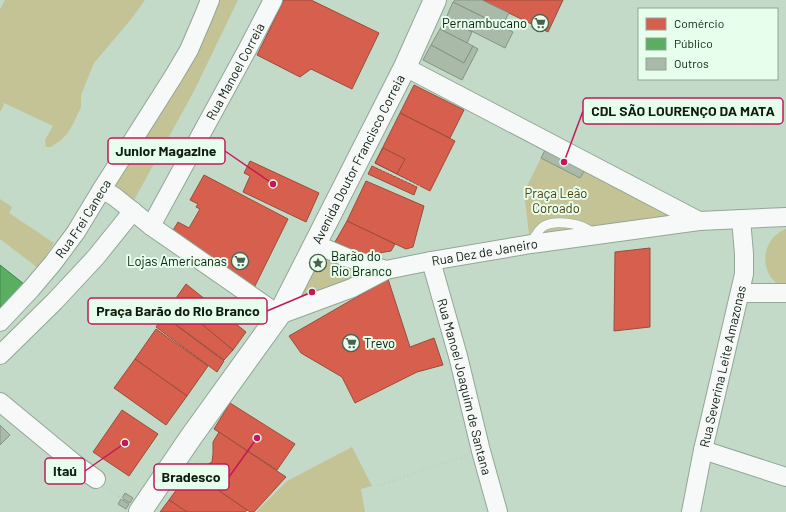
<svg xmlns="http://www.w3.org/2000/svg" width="786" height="512" font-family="Barlow,sans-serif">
<rect width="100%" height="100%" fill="#c2dac7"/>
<!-- green -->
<g fill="#c4c396">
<polygon points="5,0 145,0 132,18 94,63 81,95 81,107 73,124 67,134 61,140 51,147 46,147 45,140 53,126 4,103 3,107 0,112 0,9"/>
<polygon points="212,0 238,0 194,91 133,202 106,184"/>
<polygon points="541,158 580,178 587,166 670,213 671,217 666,221 529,234 524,192"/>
<polygon points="0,199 12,207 9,213 54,243 38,268 0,239"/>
<path d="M785,229H786V287C782,288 781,286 778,284C765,275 762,257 769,244C772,237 778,233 785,229Z"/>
<polygon points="315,244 386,270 279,315"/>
<polygon points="352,447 372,486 361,489 365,512 256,512 287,481"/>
</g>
<!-- shops -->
<g fill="#d6604d" stroke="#9a4c3b">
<polygon points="284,0 311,0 379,33 352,89 311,69 300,77 257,55"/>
<polygon points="482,0 563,0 548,32"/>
<polygon points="414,85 464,110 450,138 400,113"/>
<polygon points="400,113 455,141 430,191 375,163"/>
<polygon points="383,148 405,159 397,174 375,163"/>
<polygon points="250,161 319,193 306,222 243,192 250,176 244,173"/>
<polygon points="372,166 417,187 414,195 368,174"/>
<polygon points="204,175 288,219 253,290 172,232 178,222 189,228 200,209 196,207 198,204 190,200"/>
<polygon points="366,181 424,206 413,247 406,249 347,221"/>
<polygon points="347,221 395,244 391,251 366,255 335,242"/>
<polygon points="650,248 650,327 614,331 615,252"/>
<polygon points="388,279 410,347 434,338 443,365 417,372 355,403 342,377 301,353 289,336"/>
<polygon points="186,284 246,332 233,350 201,325 174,301"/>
<polygon points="174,301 233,350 224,360 164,316"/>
<polygon points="164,316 224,361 217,372 156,327"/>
<polygon points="156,329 208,366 187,396 135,359"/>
<polygon points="135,359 187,396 166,425 114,388"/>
<polygon points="230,403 295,444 277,470 214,429"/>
<polygon points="122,410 158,434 129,476 93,452"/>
<polygon points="219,432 286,477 254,512 250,512 196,475 205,466 212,462 213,454 213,442"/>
<polygon points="190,471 247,510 245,512 187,512 169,500"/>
<polygon points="169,500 187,512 160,512"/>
</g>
<!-- public -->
<polygon fill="#5aae61" stroke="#438349" points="0,265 24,284 0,310"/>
<!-- building -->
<g fill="#aabaa9" stroke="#859484">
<polygon points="455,0 482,0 509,13 502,26 453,2"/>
<polygon points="453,2 513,32 505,48 446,18"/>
<polygon points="446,18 472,32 467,43 440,29"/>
<polygon points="440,29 473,46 464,63 431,45"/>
<polygon points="431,45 464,63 473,46 478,49 462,80 423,60"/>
<polygon points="547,146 587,166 580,178 541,158"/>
<polygon points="0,425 10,435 0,445"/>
<polygon points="125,493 133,498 130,503 122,498"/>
<polygon points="121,499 129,504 126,509 118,504"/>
</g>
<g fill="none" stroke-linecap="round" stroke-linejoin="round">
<!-- lane casing -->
<g stroke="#93a698" stroke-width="10">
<path id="lane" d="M531,244C534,238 538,229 544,226C554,220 577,223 587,229C589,230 592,232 594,234"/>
</g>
<!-- street casing -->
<g stroke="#93a698" stroke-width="20">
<g id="street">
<polyline points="405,67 699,221 786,217"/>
<path id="s1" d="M102,189L115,197L151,226L279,315L352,288L386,270L431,261L531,244L699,221"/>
<path id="s2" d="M151,226L247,50L273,0"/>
<polyline points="315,244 348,258 386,270"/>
<path id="s3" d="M431,261L458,356L481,451L498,512"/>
<polyline points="740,293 786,293"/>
<path id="s4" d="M0,322L31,289L53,263L76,232L102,189L173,77L189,50L204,15L210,0"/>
<polyline points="0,355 55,301 96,257 133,211"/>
<polyline points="0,402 75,464 96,479"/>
<polyline points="703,450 786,477"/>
<path id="s5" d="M691,512L703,450L744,274V254L741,219"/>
</g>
</g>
<!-- primary casing -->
<g stroke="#93a698" stroke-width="24">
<g id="primary">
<path id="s6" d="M140,512L191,437L279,315L405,67L435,0"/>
</g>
</g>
<!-- path -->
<g stroke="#c5ccc6" stroke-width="2.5" stroke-dasharray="1 3" stroke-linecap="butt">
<polyline points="375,166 420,187"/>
<polyline points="377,486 465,456"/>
<polyline points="109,489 124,500"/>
</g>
<!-- lane -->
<use href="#lane" stroke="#f6f9f7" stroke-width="9"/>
<!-- street -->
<use href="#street" stroke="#f6f9f7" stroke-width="18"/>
<!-- primary -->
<use href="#primary" stroke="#f6f9f7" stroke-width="22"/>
</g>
<!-- icons -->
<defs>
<g id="supermarket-ring" transform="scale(0.9)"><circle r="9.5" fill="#e8feed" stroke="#4c6051" stroke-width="1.5"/><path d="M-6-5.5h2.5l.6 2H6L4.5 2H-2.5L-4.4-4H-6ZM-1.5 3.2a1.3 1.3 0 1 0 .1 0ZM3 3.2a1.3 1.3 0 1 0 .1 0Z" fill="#4c6051"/></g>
<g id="sight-ring" transform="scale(0.9)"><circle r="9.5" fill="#e8feed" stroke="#4c6051" stroke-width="1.5"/><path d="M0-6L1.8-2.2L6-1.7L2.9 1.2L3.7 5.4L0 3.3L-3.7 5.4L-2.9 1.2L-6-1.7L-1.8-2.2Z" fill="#4c6051"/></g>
</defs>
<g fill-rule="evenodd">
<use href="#supermarket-ring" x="540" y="23"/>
<use href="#supermarket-ring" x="240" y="261"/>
<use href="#sight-ring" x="318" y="263"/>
<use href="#supermarket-ring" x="351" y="343"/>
</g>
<g text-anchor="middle" stroke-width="4" stroke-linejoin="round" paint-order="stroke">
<!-- poi labels -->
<g font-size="13" fill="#0d1e11" stroke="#e8feed" text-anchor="end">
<text x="527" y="28">Pernambucano</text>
<text x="331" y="261" text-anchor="start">Barão do<tspan x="331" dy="15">Rio Branco</tspan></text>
<text x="227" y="266">Lojas Americanas</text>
<text x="364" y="348" text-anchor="start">Trevo</text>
</g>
<!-- street labels -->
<g font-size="13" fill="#0d1e11" stroke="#e8feed">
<text dy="5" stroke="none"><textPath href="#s2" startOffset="176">Rua Manoel Correia</textPath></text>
<text dy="5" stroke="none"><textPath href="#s6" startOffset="416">Avenida Doutor Francisco Correia</textPath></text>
<text dy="5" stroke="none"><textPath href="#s4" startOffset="133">Rua Frei Caneca</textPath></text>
<text dy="5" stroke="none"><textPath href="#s1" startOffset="434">Rua Dez de Janeiro</textPath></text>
<text dy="5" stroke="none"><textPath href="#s5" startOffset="149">Rua Severina Leite Amazonas</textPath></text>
<text dy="5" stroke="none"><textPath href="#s3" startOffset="130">Rua Manoel Joaquim de Santana</textPath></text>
</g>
<!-- park labels -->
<g font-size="13" fill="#4c3d0b" stroke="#e8feed">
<text x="556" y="198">Praça Leão<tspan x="556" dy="15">Coroado</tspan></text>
</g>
</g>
<!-- callouts -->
<path fill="none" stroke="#c2185b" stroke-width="1.5" d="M564 162L583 111M273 184L225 151M312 292L267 311M125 443L85 471M257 438L229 477"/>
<g fill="#c2185b" stroke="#e8feed" stroke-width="1.5">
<circle cx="564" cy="162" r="4"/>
<circle cx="273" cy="184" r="4"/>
<circle cx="312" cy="292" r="4"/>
<circle cx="125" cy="443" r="4"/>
<circle cx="257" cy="438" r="4"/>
</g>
<g fill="#e8feed" stroke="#c2185b" stroke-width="1.5">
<rect x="583" y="98" width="200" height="26" rx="4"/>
<rect x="108" y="138" width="117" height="26" rx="4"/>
<rect x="88" y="298" width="179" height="26" rx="4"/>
<rect x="45" y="458" width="40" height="26" rx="4"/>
<rect x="154" y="464" width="75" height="26" rx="4"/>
</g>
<g font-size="14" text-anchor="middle" font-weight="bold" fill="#0d1e11">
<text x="683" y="116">CDL SÃO LOURENÇO DA MATA</text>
<text x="166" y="156">Junior Magazine</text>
<text x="178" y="316">Praça Barão do Rio Branco</text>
<text x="65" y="476">Itaú</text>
<text x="191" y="482">Bradesco</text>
</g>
<!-- legend -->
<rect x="638" y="8" width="140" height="72" fill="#e8feed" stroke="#90a495"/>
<rect x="646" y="18" width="20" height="12" fill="#d6604d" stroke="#90a495"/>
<text x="674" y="28" font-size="12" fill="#0d1e11">Comércio</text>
<rect x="646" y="38" width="20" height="12" fill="#5aae61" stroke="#90a495"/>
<text x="674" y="48" font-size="12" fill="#0d1e11">Público</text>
<rect x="646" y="58" width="20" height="12" fill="#aabaa9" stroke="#90a495"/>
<text x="674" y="68" font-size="12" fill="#0d1e11">Outros</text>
</svg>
